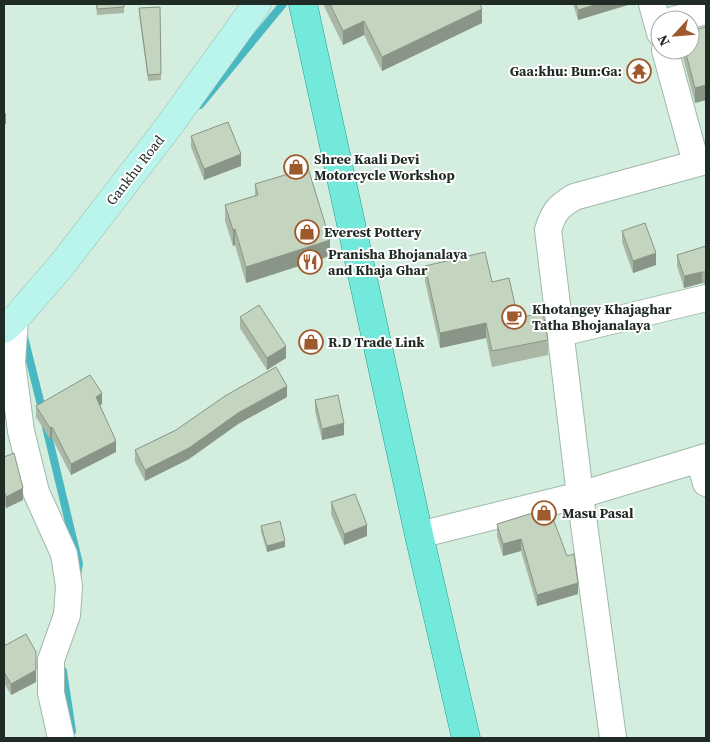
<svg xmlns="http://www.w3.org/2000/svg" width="710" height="742" font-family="'Source Serif 4',serif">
<rect width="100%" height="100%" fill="#d3eedf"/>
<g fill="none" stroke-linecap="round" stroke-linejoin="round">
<!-- stream -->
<g stroke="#49b8c2" stroke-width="8">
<polyline points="200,105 283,4"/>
<polyline points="24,337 43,413"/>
<polyline points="46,427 79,564 77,574"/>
<polyline points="63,671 72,731"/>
</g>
<!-- minor casing -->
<g stroke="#9fb9aa" stroke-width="28">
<g id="minor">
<polyline points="652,4 660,33"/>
<polyline points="673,20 706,11"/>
<polyline points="665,50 696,163"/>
<polyline points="15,319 12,363 21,431 36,492 64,554 69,586 67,615 51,660 51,693 61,738"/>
<polyline points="561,333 706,298"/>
<polyline points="699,459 706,483"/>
<polyline points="419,535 580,495 706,457"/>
<path d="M613,738L580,495L548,230C554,211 558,207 574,197L706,161"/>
</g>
</g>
<!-- secondary casing -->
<g stroke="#9fb9aa" stroke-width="29">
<polyline id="secondary" points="4,329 15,319 61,266 169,126 257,4"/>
</g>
<!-- primary casing -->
<g stroke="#1a9d8c" stroke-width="29">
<polyline id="primary" points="303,4 419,535 466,738"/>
</g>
<!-- minor -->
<use href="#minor" stroke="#fff" stroke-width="26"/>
<!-- secondary -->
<use href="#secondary" stroke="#b9f4ed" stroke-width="28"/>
<!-- primary -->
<use href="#primary" stroke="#73e9dc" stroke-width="28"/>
</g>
<!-- wall -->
<g fill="#a9b7a4">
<polygon points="96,4 124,4 124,13 97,15"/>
<polygon points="323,4 480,4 482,23 382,71 364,35 343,45"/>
<polygon points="573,4 631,4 578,20"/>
<polygon points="160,7 161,80 148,81 139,14 139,8"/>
<polygon points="706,27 706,100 695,103 681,50 690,50"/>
<polygon points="191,136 241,166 204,180 191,147"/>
<polygon points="255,184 330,256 246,283 235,245 233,246 225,221 225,205 255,196"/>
<polygon points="622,231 656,265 633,273 622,242"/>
<polygon points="706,246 706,284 702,283 684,288 677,266 677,255"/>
<polygon points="425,266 492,282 518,318 548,340 548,355 492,367 486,338 440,348 425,281"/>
<polygon points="240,317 286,358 267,370 240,328"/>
<polygon points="287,397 238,424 189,459 145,481 135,462 135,450 176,430"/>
<polygon points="315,400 344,435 322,440 315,411"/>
<polygon points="102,404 100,405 116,452 71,475 52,438 50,439 36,417 36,406"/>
<polygon points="4,457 23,500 6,508 4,502"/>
<polygon points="331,502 367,536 344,545 331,514"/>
<polygon points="549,508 578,594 537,606 521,551 503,556 497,536 497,524"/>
<polygon points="261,526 285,547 267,552 261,531"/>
<polygon points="4,646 36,682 11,695 4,683"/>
</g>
<!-- shaded-wall -->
<g fill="#899586">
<polygon points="598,4 631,4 578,20 578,10"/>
<polygon points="482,9 482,23 382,71 382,57"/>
<polygon points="364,21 364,35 343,45 343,31"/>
<polygon points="706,85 706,100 695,103 695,88"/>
<polygon points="6,113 6,124 4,125 4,114"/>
<polygon points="241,154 241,166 204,180 204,169"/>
<polygon points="235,229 235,245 233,246 233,230"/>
<polygon points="330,240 330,256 246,283 246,267"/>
<polygon points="656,253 656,265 633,273 633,261"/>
<polygon points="702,272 702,283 684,288 684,276"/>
<polygon points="486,323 486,338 440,348 440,333"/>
<polygon points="286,346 286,358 267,370 267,358"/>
<polygon points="287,386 287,397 238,424 189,459 145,481 145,470 238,413"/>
<polygon points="102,393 102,404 96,408 96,397"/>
<polygon points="344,423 344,435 322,440 322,429"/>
<polygon points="52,427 52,438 50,439 50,428"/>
<polygon points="116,441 116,452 71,475 71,464"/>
<polygon points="23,488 23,500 6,508 6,497"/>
<polygon points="367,525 367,536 344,545 344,534"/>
<polygon points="521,539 521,551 503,556 503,544"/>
<polygon points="285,541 285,547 267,552 267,546"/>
<polygon points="578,583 578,594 537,606 537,595"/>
<polygon points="36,670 36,682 11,695 11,684"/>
</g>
<!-- building -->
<g fill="#c4d5bf" stroke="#899586">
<polygon points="97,4 124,4 124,7 97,9"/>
<polygon points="330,4 480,4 482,9 382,57 364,21 343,31"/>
<polygon points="576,4 598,4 578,10"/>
<polygon points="160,7 161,74 148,75 139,8"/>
<polygon points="706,27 706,85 695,88 685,50 690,50 690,31"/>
<polygon points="228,122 241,154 204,169 191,136"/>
<polygon points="308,168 330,240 246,267 235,229 233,230 225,205 258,195 255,184"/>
<polygon points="645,223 656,253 633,261 622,231"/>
<polygon points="706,246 706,272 702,272 684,276 677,255"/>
<polygon points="485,252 492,282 509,278 518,318 543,313 548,340 492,351 486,323 440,333 425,266"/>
<polygon points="259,305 286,346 267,358 240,317"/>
<polygon points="276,367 287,386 238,413 189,448 145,470 135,450 176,430 225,396"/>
<polygon points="90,375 102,393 96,397 116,441 71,464 52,427 50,428 36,406"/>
<polygon points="338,395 344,423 322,429 315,400"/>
<polygon points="14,453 23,488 6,497 4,491 4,457"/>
<polygon points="355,494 367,525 344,534 331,502"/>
<polygon points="549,508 567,556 574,554 578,583 537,595 521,539 503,544 497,524"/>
<polygon points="280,521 285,541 267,546 261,526"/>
<polygon points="26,634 36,652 36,670 11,684 4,672 4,646"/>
</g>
<!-- icons -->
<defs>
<g id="temple-ring" transform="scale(1.25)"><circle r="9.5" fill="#fff" stroke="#9e5a2c" stroke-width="1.5"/><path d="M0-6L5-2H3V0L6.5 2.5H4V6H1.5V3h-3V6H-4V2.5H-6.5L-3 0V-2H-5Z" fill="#9e5a2c"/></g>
<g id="shop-ring" transform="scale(1.25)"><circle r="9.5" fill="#fff" stroke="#9e5a2c" stroke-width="1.5"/><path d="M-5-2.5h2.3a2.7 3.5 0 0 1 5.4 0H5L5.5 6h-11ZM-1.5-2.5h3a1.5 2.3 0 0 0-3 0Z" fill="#9e5a2c"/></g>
<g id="restaurant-ring" transform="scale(1.25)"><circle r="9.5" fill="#fff" stroke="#9e5a2c" stroke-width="1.5"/><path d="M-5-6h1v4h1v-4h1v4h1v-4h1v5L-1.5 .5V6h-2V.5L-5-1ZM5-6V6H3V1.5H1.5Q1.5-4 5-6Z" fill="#9e5a2c"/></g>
<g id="cafe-ring" transform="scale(1.25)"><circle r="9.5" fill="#fff" stroke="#9e5a2c" stroke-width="1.5"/><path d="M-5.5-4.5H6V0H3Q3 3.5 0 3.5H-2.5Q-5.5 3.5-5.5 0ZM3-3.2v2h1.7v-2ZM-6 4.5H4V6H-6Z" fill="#9e5a2c"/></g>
</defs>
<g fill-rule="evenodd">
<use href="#temple-ring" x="639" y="71"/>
<use href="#shop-ring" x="296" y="167"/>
<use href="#shop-ring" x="307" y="232"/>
<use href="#restaurant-ring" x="310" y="262"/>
<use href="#cafe-ring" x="514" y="317"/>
<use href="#shop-ring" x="311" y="342"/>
<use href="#shop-ring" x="544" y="513"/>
</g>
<g text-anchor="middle" stroke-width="4" stroke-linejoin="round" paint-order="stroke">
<!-- poi labels -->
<g font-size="14" font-weight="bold" fill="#212b25" stroke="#fff" text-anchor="start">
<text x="622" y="76" text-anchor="end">Gaa:khu: Bun:Ga:</text>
<text x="314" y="164">Shree Kaali Devi<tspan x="314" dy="16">Motorcycle Workshop</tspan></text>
<text x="324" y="237">Everest Pottery</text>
<text x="328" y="259">Pranisha Bhojanalaya<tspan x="328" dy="16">and Khaja Ghar</tspan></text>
<text x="532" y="314">Khotangey Khajaghar<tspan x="532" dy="16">Tatha Bhojanalaya</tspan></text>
<text x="328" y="347">R.D Trade Link</text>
<text x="562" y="518">Masu Pasal</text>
</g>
<!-- street labels -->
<g font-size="14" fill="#212b25" stroke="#fff">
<text transform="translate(135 170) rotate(-52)" y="5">Gankhu Road</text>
</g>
</g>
<!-- border -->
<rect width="710" height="742" fill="none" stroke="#212b25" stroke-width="10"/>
<!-- north arrow -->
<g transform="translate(675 35) rotate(244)"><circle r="24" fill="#ffffff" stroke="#a6aaa8"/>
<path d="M0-4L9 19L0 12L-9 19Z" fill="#9e5a2c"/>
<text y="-8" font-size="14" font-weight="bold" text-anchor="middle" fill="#212b25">N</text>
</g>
</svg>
